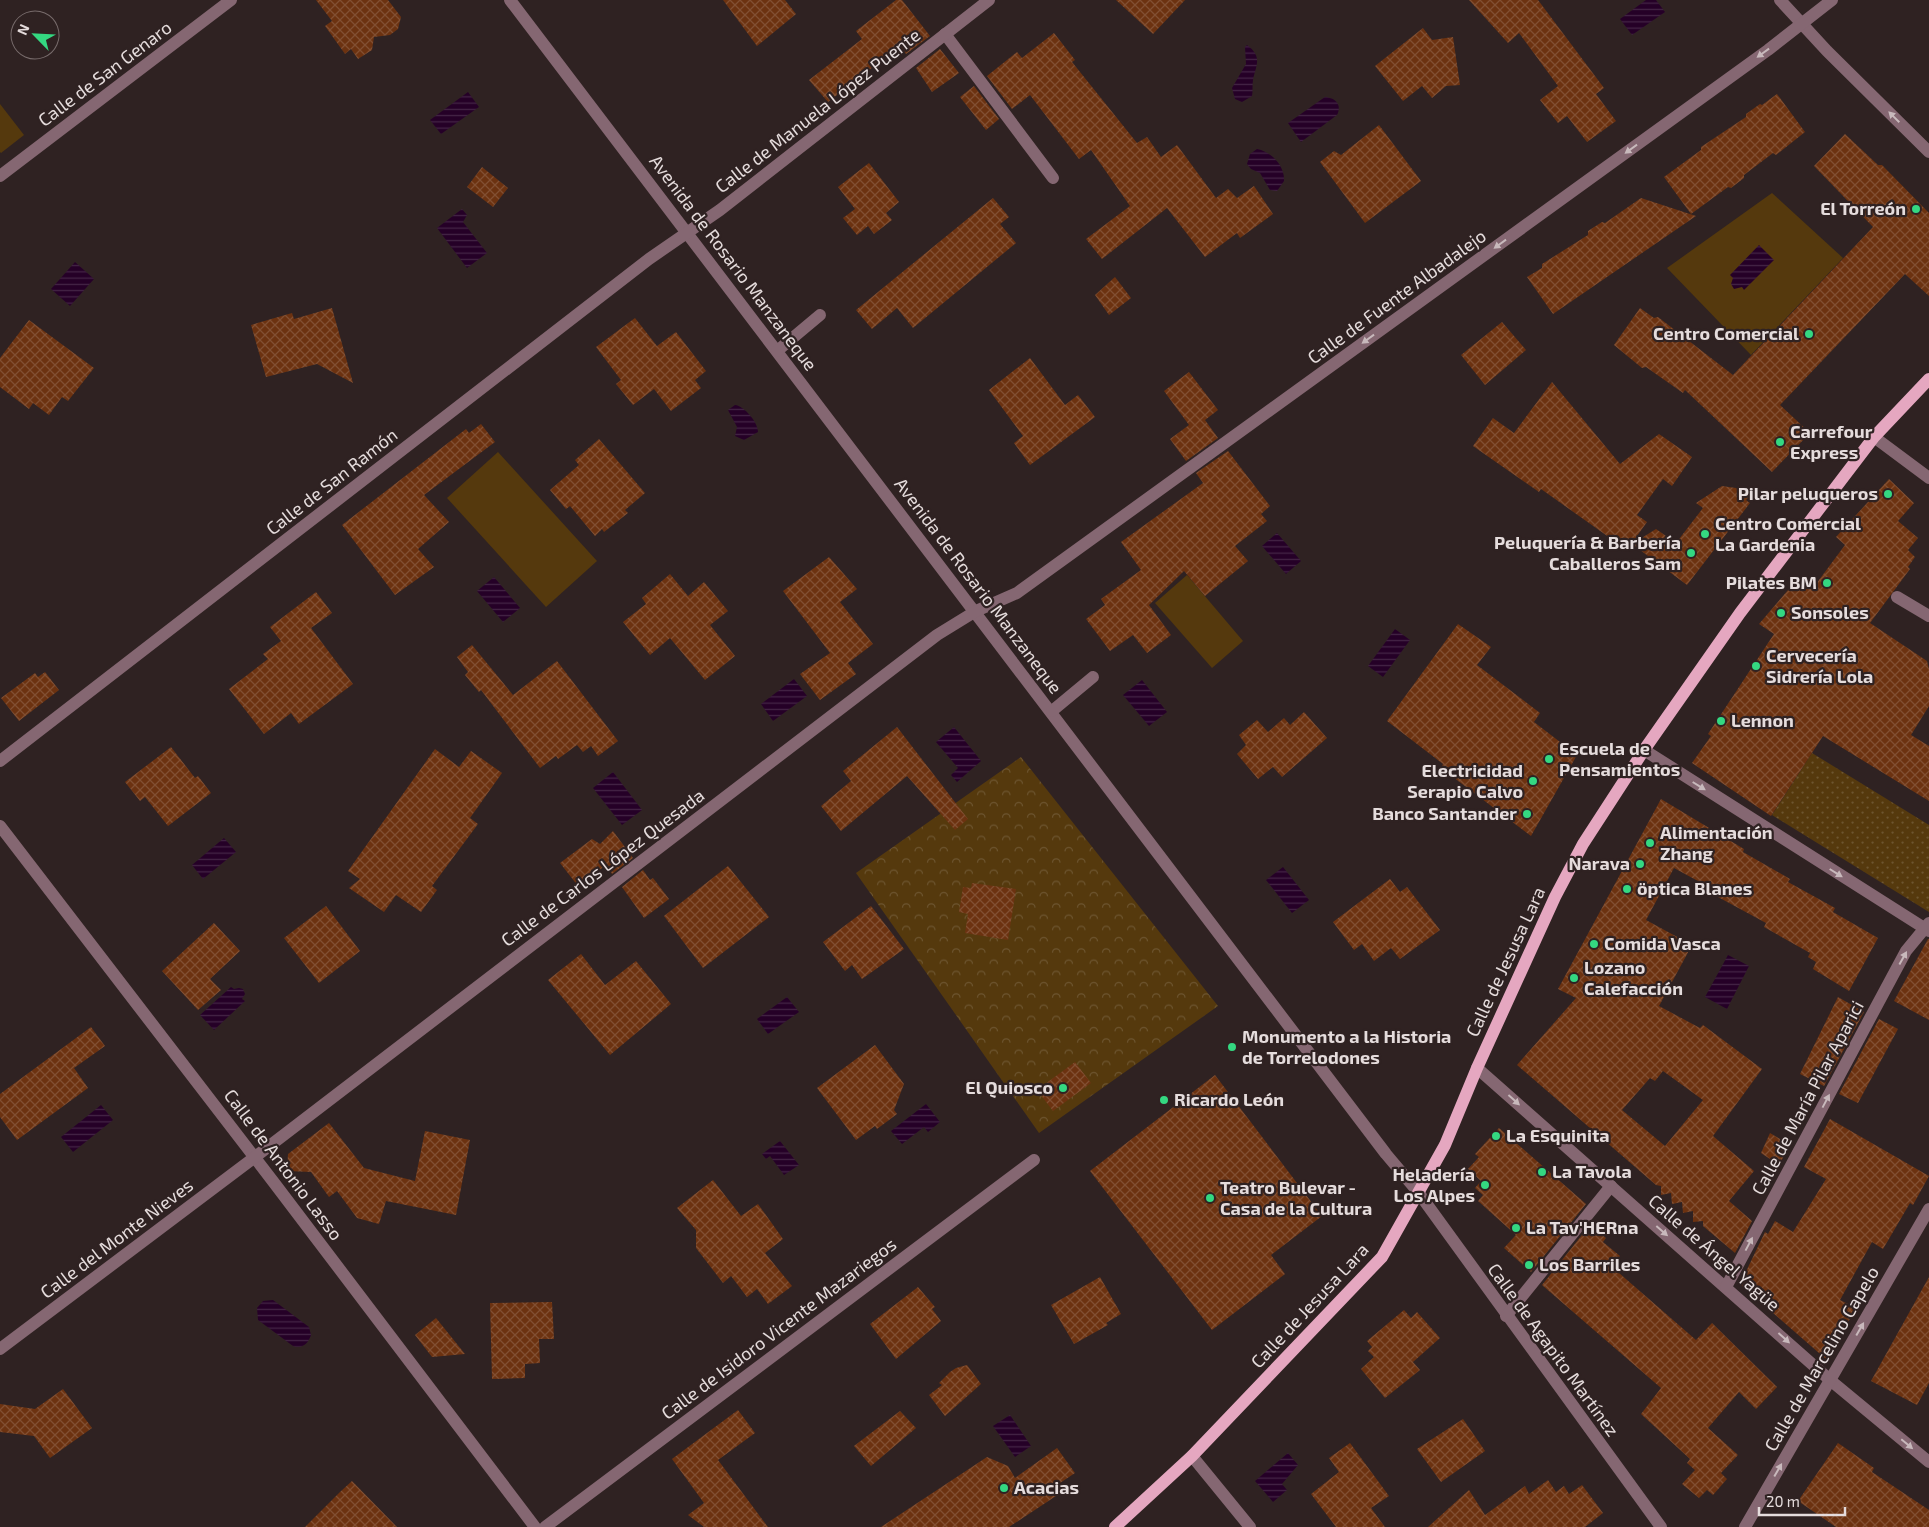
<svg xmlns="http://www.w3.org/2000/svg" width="1929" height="1527" font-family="'Exo 2',sans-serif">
<defs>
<pattern id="park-crowns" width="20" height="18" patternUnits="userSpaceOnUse" patternTransform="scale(1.25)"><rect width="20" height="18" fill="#55390d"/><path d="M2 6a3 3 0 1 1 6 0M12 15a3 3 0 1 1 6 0" fill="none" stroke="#6d5530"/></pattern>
<pattern id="garden-dots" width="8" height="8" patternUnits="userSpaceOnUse" patternTransform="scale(1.25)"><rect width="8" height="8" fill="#55390d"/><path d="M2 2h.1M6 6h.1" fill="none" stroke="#6d5530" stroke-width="1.8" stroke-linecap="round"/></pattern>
<pattern id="water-rules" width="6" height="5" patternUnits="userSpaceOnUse" patternTransform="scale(1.25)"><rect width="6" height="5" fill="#250027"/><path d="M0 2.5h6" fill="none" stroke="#442546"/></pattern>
<pattern id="building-cross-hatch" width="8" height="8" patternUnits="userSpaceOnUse" patternTransform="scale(1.25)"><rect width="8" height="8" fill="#6c3210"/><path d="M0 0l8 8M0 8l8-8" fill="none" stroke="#814f32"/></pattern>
</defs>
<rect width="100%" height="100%" fill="#2f2222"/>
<!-- grass -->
<g fill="#55390d">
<polygon points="0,104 24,135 1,153 0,152"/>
<polygon points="1772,193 1843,258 1751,355 1667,268"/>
<polygon points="498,452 597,561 546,607 447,498"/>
<polygon points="1187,575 1243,641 1212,668 1155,603"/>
</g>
<!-- park -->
<polygon fill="url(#park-crowns)" points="1021,757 1218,1006 1039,1133 856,873"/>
<!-- garden -->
<polygon fill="url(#garden-dots)" points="1812,753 1929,825 1929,912 1772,815"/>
<!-- water -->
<g fill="url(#water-rules)">
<polygon points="1646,0 1656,0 1665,12 1632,35 1620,19"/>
<path d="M1247,45C1263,57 1256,65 1253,80C1252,86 1253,91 1252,96L1242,102L1235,99L1232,88L1246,64L1245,47Z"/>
<polygon points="468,92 479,107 441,134 430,120"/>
<path d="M1325,97C1336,98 1342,105 1337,115L1301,142L1288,123Z"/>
<path d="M1257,149C1272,152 1285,166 1284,181L1277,191L1270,190L1260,173L1251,169L1247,164L1250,154Z"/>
<polygon points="462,209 467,215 463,222 487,253 467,268 437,228"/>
<polygon points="1759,245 1774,260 1744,290 1742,287 1734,289 1731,284 1733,278 1730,275"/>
<polygon points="75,262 94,279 70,306 51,289"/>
<path d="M735,405C744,406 758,422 758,432L744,440L735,436L737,427L728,410Z"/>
<polygon points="1277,533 1301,561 1286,574 1262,546"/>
<polygon points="494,577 520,608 503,622 477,591"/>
<polygon points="1395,629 1410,640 1383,677 1368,666"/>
<polygon points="794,679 807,696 773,721 761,704"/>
<polygon points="1142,680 1167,712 1149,726 1123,695"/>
<polygon points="954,727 981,761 957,782 951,775 958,768 936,742"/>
<polygon points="613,772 642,810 622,825 593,788"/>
<polygon points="224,838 236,852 203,879 192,865"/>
<polygon points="1283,867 1309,900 1292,913 1266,880"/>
<polygon points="1728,955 1749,966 1727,1009 1705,997"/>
<polygon points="231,987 234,989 239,988 243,989 245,994 242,999 245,1001 214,1030 200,1015"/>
<polygon points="787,997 799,1012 768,1034 757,1019"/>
<polygon points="926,1104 940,1122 928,1132 924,1127 902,1144 891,1131"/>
<polygon points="101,1105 113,1120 73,1152 61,1137"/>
<polygon points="780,1141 799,1165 784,1175 770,1156 766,1159 762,1154"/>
<path d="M273,1300L309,1327L311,1335C308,1344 302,1349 293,1346L258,1320L257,1308L263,1301Z"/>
<polygon points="1010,1415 1031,1446 1015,1457 993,1426"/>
<polygon points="1288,1453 1298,1465 1282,1484 1287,1490 1273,1502 1255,1481"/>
</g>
<!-- building -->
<g fill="url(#building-cross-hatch)" fill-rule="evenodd">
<polygon points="316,0 388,0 401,17 398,29 390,35 374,37 372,50 358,59 351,49 345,54 325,26 332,21"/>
<polygon points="723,0 785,0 796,14 757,46"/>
<polygon points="896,0 902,0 930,36 906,54 900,46 828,102 809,80 862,39 856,31"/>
<polygon points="1116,0 1185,0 1153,34"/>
<polygon points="1469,0 1538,0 1604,88 1596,94 1616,121 1587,142 1567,116 1558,123 1540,100 1558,86 1519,33 1508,43"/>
<polygon points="1423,28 1432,40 1453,37 1460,85 1446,86 1432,98 1422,86 1403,101 1375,66"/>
<polygon points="1054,33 1075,60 1072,62 1137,143 1147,137 1161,157 1177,145 1216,198 1228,189 1237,198 1254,186 1273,214 1240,238 1237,233 1205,257 1167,208 1102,259 1086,239 1130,206 1091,150 1079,159 1030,95 1012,109 987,76 1017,52 1022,58"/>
<polygon points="940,49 959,73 932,92 916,68"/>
<polygon points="974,86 999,119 986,130 960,97"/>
<polygon points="1777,94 1805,132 1776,155 1773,153 1744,175 1744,178 1731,188 1728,187 1691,214 1664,177 1701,150 1701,147 1746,117 1746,114 1760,104 1762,105"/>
<polygon points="1379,125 1421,181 1365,223 1320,162 1334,151 1341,155"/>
<polygon points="1845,134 1878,165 1882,165 1929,213 1929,296 1905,274 1780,405 1810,433 1772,472 1685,390 1683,393 1646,367 1642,368 1614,345 1640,308 1654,318 1658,317 1733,375 1873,227 1814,166"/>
<polygon points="869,163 899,202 886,213 892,220 874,234 868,226 857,235 843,218 855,209 838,187"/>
<polygon points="482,167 508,188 493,207 467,187"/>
<polygon points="993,198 1009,217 1000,224 1016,243 913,328 897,308 872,329 856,310"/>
<polygon points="1641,198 1696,216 1553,314 1527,277 1542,268 1542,264 1588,235 1588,231 1602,222 1605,223"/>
<polygon points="1115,277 1131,298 1109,315 1095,295"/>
<polygon points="332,308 353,383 317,364 266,377 251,325 292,313 294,319"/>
<polygon points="635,318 657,346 676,332 706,371 695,380 701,388 671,411 654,389 633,405 616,384 621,380 596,347"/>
<polygon points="29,320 94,368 68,401 62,397 49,415 33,403 29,409 0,387 0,358"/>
<polygon points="1502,322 1526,350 1485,385 1461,355"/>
<polygon points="1030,358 1065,405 1078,395 1095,417 1030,465 1014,443 1023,436 989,390"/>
<polygon points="1189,372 1218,410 1205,420 1218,438 1186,461 1170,439 1189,425 1164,391"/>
<polygon points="1552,382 1620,464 1659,434 1692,457 1672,486 1663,479 1637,515 1647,522 1627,550 1541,489 1539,492 1473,446 1493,418 1514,433"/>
<polygon points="481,424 495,442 424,495 449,522 418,549 434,567 395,595 342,525 466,429 469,433"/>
<polygon points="599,439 645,493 625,510 628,513 604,532 602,529 595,536 570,506 566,509 550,490 579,465 575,460"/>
<polygon points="1228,451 1270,506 1261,514 1267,521 1235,546 1248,561 1205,596 1184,571 1149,605 1171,635 1147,653 1133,635 1110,651 1086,619 1105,605 1101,599 1141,570 1121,542 1203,483 1196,473"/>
<polygon points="1889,479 1914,503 1898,521 1918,538 1908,550 1915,557 1908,567 1910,569 1870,623 1927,661 1929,669 1929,706 1911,735 1929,746 1929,801 1823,736 1771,816 1692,763 1711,736 1708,734 1774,634 1759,624 1800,576 1813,588 1845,545 1836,537"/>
<polygon points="1722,486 1736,488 1749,497 1746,500 1750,503 1687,585 1632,544 1656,529 1676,543 1703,508 1696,503"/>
<polygon points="829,557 857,589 840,602 873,644 848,663 856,674 820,700 800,674 830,653 783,591"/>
<polygon points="670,574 688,596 704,582 728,611 710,625 735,656 705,680 670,638 650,655 623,622 646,604 642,598"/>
<polygon points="316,592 332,613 311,628 353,684 299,724 291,713 264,734 229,689 268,659 263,654 281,641 270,627"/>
<polygon points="1458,624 1491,647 1477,665 1540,713 1534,722 1577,755 1531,836 1441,768 1443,764 1387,721"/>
<polygon points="472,645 513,695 557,661 618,741 598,756 591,746 583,752 577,745 558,759 556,756 540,768 481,690 479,692 465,675 468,672 457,657"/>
<polygon points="45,672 59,690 19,721 1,698 35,673 38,677"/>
<polygon points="1304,712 1327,738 1282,777 1273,767 1258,779 1237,754 1246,745 1239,735 1257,720 1268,732 1284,718 1290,725"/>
<polygon points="897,727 968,819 955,830 907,776 841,831 821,806 851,781 843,771"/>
<polygon points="171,747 195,778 198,776 211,793 168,826 145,797 140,801 125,782"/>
<polygon points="435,749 459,767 471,751 502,773 470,818 478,824 432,886 437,890 421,912 396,895 384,912 349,888 360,879 348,871"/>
<path d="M1661,799L1744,849L1743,852L1790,879L1788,882L1835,908L1833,912L1878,938L1849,991L1813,969L1816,962L1808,957L1810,953L1764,927L1766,923L1718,897L1720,893L1674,868L1646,920L1692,945L1659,1006L1700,1028L1703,1025L1762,1069L1713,1136L1754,1171L1729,1201L1752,1221L1735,1253L1703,1226V1221L1693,1222V1211L1683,1213L1682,1202L1672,1204L1671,1193L1661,1195V1186L1656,1185L1517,1065L1576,998L1558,989ZM1663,1071L1703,1100L1665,1146L1622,1110L1650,1078L1655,1081Z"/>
<polygon points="613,831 633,858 612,874 606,865 578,886 560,863 592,839 600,844"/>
<polygon points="728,866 769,917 703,968 664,916"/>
<polygon points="643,870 650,880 653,878 669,899 644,918 622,887"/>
<polygon points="1390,879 1400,892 1407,887 1440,930 1400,959 1391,948 1374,961 1362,944 1354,950 1333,922"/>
<polygon points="972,883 1016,889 1008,940 965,933 968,914 959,912 963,887 971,888"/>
<polygon points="326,906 360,951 319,983 284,938"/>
<polygon points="871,906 904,949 862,979 852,965 845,971 823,942"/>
<polygon points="214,923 240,951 210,979 221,990 198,1010 162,971"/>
<polygon points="1928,939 1929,939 1929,1020 1894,1001"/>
<polygon points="581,954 605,985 636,961 671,1004 610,1055 548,980"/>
<polygon points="1838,997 1864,1012 1824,1086 1800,1074"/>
<polygon points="1879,1019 1898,1029 1858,1103 1839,1094"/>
<polygon points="91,1027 105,1046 74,1068 88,1088 17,1140 0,1117 0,1094"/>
<polygon points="875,1045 904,1084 894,1110 897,1114 877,1129 875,1126 856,1140 817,1088"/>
<polygon points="1075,1062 1091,1083 1053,1111 1037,1090"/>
<polygon points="1215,1075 1322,1216 1271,1255 1285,1274 1212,1330 1090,1171"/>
<polygon points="1830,1119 1929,1176 1913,1205 1910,1203 1883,1249 1872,1242 1840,1300 1856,1308 1827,1360 1740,1284 1765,1232 1768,1234 1775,1221 1793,1232 1826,1179 1804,1167"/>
<polygon points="329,1123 364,1168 415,1181 425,1131 470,1140 456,1215 386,1201 379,1224 357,1218 337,1191 329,1197 311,1172 287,1171 288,1154"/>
<polygon points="1499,1128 1586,1204 1531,1272 1504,1248 1516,1235 1478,1201 1483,1195 1475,1188 1481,1181 1468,1169 1479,1157 1475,1154"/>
<polygon points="1770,1133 1790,1145 1779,1165 1761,1153"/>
<polygon points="713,1180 741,1216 758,1204 783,1239 765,1253 792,1286 768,1304 757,1289 747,1297 731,1276 723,1283 696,1248 696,1230 677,1208"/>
<polygon points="1590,1225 1606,1238 1603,1242 1620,1256 1611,1266 1696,1340 1712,1323 1777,1387 1756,1409 1739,1392 1708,1428 1738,1455 1721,1473 1727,1479 1713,1495 1707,1490 1699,1498 1682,1484 1695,1470 1687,1463 1690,1459 1641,1414 1661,1388 1542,1285"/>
<polygon points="1100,1277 1121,1314 1106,1323 1108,1325 1074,1344 1051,1305"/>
<polygon points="1929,1277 1929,1383 1917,1405 1871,1381"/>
<polygon points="918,1287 935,1307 932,1309 941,1321 896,1359 870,1324"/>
<polygon points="552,1302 554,1339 539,1339 540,1363 525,1364 525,1378 492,1379 490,1303"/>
<polygon points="1404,1310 1411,1318 1417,1312 1440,1338 1413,1362 1420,1370 1385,1398 1361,1369 1374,1357 1368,1351 1372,1347 1367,1341"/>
<polygon points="436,1318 465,1354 432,1357 415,1335"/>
<polygon points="967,1365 981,1384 945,1416 929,1395 942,1385 939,1383 950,1372 956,1368"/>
<polygon points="63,1389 92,1428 50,1458 34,1436 0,1432 0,1404 35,1409"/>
<polygon points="738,1410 755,1433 718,1460 768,1527 704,1527 688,1515 704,1503 672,1459"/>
<polygon points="900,1411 916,1428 871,1466 854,1446"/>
<polygon points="1463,1419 1485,1451 1441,1482 1417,1449"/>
<polygon points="1350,1443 1389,1496 1371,1508 1385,1527 1336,1527 1311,1494 1339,1472 1329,1458"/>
<polygon points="1838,1443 1874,1468 1872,1472 1929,1510 1929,1527 1836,1527 1798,1501"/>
<polygon points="1057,1448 1075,1473 1060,1483 1065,1490 1009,1527 881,1527 987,1457 1008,1466 1015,1478"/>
<polygon points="1548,1480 1556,1492 1564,1486 1569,1494 1582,1485 1603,1513 1585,1527 1428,1527 1469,1490 1485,1515 1525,1486 1529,1494"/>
<polygon points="352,1481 397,1527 305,1527 340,1492"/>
</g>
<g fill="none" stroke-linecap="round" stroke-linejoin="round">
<!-- minor -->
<g stroke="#856772" stroke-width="12">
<polyline points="510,0 1386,1154 1418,1192 1661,1527"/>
<polyline points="1780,0 1827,51 1929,152"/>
<polyline points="945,34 1053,178"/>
<polyline points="0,176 231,0"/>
<polyline points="777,351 820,315"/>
<polyline points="1874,437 1929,478"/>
<polyline points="1897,597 1929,616"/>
<polyline points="1052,711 1093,677"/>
<polyline points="1644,750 1929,931"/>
<polyline points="0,761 649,259 720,210 989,0"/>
<polyline points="0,826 275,1184 535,1527"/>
<polyline points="1477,1068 1830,1380 1929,1462"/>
<polyline points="1726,1287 1906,951 1929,923"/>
<polyline points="1506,1316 1611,1186"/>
<polyline points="0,1349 255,1157 937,635 976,611 1017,593 1768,50 1832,0"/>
<polyline points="1192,1456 1250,1527"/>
<polyline points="545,1527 1034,1160"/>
<polyline points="1745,1527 1929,1209"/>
</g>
<!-- major -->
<polyline stroke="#e5a7c0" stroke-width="12" points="1115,1527 1192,1456 1382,1257 1445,1145 1477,1068 1555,897 1583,844 1644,750 1740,613 1874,437 1929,379"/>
</g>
<!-- one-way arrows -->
<defs><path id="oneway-solid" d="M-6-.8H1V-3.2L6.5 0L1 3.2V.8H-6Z" transform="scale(1.25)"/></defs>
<g fill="#c8b9bc">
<use href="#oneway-solid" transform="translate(1763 53) rotate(144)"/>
<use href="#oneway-solid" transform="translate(1894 117) rotate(-135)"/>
<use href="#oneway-solid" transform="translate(1631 149) rotate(144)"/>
<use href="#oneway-solid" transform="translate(1500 244) rotate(144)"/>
<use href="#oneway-solid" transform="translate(1368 339) rotate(144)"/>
<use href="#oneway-solid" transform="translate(1699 786) rotate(32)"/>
<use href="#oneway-solid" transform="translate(1836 873) rotate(32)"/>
<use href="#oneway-solid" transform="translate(1903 958) rotate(-61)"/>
<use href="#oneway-solid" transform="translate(1514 1100) rotate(42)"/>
<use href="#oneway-solid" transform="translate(1826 1101) rotate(-62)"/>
<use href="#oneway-solid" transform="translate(1662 1231) rotate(41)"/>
<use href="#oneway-solid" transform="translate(1749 1244) rotate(-62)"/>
<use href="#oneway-solid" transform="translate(1860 1329) rotate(-60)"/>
<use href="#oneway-solid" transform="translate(1784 1338) rotate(42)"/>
<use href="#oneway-solid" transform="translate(1907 1444) rotate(40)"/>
<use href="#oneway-solid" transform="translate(1778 1470) rotate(-60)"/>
</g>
<!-- markers -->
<g fill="#34d881" stroke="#2f2222" stroke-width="2">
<circle cx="1916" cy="209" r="5"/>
<circle cx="1809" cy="334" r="5"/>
<circle cx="1780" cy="442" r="5"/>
<circle cx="1888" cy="494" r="5"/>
<circle cx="1705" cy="534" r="5"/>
<circle cx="1691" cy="553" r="5"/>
<circle cx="1827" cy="583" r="5"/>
<circle cx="1781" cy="613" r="5"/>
<circle cx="1756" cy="666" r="5"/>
<circle cx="1721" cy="721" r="5"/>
<circle cx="1549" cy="759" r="5"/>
<circle cx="1533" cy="781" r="5"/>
<circle cx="1527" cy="814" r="5"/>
<circle cx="1650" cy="843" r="5"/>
<circle cx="1640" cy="864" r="5"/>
<circle cx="1627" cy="889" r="5"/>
<circle cx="1594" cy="944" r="5"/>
<circle cx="1574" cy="978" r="5"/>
<circle cx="1232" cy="1047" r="5"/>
<circle cx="1063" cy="1088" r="5"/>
<circle cx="1164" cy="1100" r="5"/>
<circle cx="1496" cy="1136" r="5"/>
<circle cx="1542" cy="1172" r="5"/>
<circle cx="1485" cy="1185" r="5"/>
<circle cx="1210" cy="1198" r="5"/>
<circle cx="1516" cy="1228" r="5"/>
<circle cx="1529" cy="1265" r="5"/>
<circle cx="1004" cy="1488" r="5"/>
</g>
<g text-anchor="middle" stroke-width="4.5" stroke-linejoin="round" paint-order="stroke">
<!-- street labels -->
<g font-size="18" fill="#e5dcdc" stroke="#2f2222">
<text transform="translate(105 74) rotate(-37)" y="6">Calle de San Genaro</text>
<text transform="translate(818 111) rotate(-38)" y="6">Calle de Manuela López Puente</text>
<text transform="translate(733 263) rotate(53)" y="6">Avenida de Rosario Manzaneque</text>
<text transform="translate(1397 297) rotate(-36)" y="6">Calle de Fuente Albadalejo</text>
<text transform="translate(332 482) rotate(-38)" y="6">Calle de San Ramón</text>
<text transform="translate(978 586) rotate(53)" y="6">Avenida de Rosario Manzaneque</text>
<text transform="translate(603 868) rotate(-37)" y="6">Calle de Carlos López Quesada</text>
<text transform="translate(1506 962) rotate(-65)" y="6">Calle de Jesusa Lara</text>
<text transform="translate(1808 1098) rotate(-62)" y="6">Calle de María Pilar Aparici</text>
<text transform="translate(283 1165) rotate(53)" y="6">Calle de Antonio Lasso</text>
<text transform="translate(117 1239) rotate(-37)" y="6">Calle del Monte Nieves</text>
<text transform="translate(1714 1253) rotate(41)" y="6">Calle de Ángel Yagüe</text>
<text transform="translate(1310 1306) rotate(-47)" y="6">Calle de Jesusa Lara</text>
<text transform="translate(779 1329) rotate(-37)" y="6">Calle de Isidoro Vicente Mazariegos</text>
<text transform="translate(1553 1350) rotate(54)" y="6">Calle de Agapito Martínez</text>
<text transform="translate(1822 1359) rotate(-60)" y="6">Calle de Marcelino Capelo</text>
</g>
<!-- poi labels -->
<g font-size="18" font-weight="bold" fill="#e5dcdc" stroke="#2f2222" text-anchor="start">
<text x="1906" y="215" text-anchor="end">El Torreón</text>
<text x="1799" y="340" text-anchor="end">Centro Comercial</text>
<text x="1790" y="438">Carrefour<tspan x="1790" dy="21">Express</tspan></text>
<text x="1878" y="500" text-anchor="end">Pilar peluqueros</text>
<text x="1715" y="530">Centro Comercial<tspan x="1715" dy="21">La Gardenia</tspan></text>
<text x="1681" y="549" text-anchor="end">Peluquería &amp; Barbería<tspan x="1681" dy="21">Caballeros Sam</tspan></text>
<text x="1817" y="589" text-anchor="end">Pilates BM</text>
<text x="1791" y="619">Sonsoles</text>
<text x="1766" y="662">Cervecería<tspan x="1766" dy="21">Sidrería Lola</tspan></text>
<text x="1731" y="727">Lennon</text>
<text x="1559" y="755">Escuela de<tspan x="1559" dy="21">Pensamientos</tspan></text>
<text x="1523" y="777" text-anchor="end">Electricidad<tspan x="1523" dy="21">Serapio Calvo</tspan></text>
<text x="1517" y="820" text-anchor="end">Banco Santander</text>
<text x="1660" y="839">Alimentación<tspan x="1660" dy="21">Zhang</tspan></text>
<text x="1630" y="870" text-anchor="end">Narava</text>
<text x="1637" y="895">öptica Blanes</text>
<text x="1604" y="950">Comida Vasca</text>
<text x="1584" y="974">Lozano<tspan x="1584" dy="21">Calefacción</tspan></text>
<text x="1242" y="1043">Monumento a la Historia<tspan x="1242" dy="21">de Torrelodones</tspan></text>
<text x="1053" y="1094" text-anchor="end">El Quiosco</text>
<text x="1174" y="1106">Ricardo León</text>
<text x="1506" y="1142">La Esquinita</text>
<text x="1552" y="1178">La Tavola</text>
<text x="1475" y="1181" text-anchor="end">Heladería<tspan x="1475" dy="21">Los Alpes</tspan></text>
<text x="1220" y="1194">Teatro Bulevar -<tspan x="1220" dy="21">Casa de la Cultura</tspan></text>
<text x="1526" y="1234">La Tav'HERna</text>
<text x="1539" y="1271">Los Barriles</text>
<text x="1014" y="1494">Acacias</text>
</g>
</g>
<!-- north arrow -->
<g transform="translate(35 35) rotate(294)"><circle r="24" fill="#2f2222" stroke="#786c6c"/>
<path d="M0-4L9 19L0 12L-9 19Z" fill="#34d881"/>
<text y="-8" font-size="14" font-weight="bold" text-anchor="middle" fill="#e5dcdc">N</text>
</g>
<!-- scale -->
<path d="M1759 1507v8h86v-8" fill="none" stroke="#e5dcdc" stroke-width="2.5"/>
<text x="1766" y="1507" font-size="15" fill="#e5dcdc" stroke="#2f2222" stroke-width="4" paint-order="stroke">20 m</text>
</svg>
